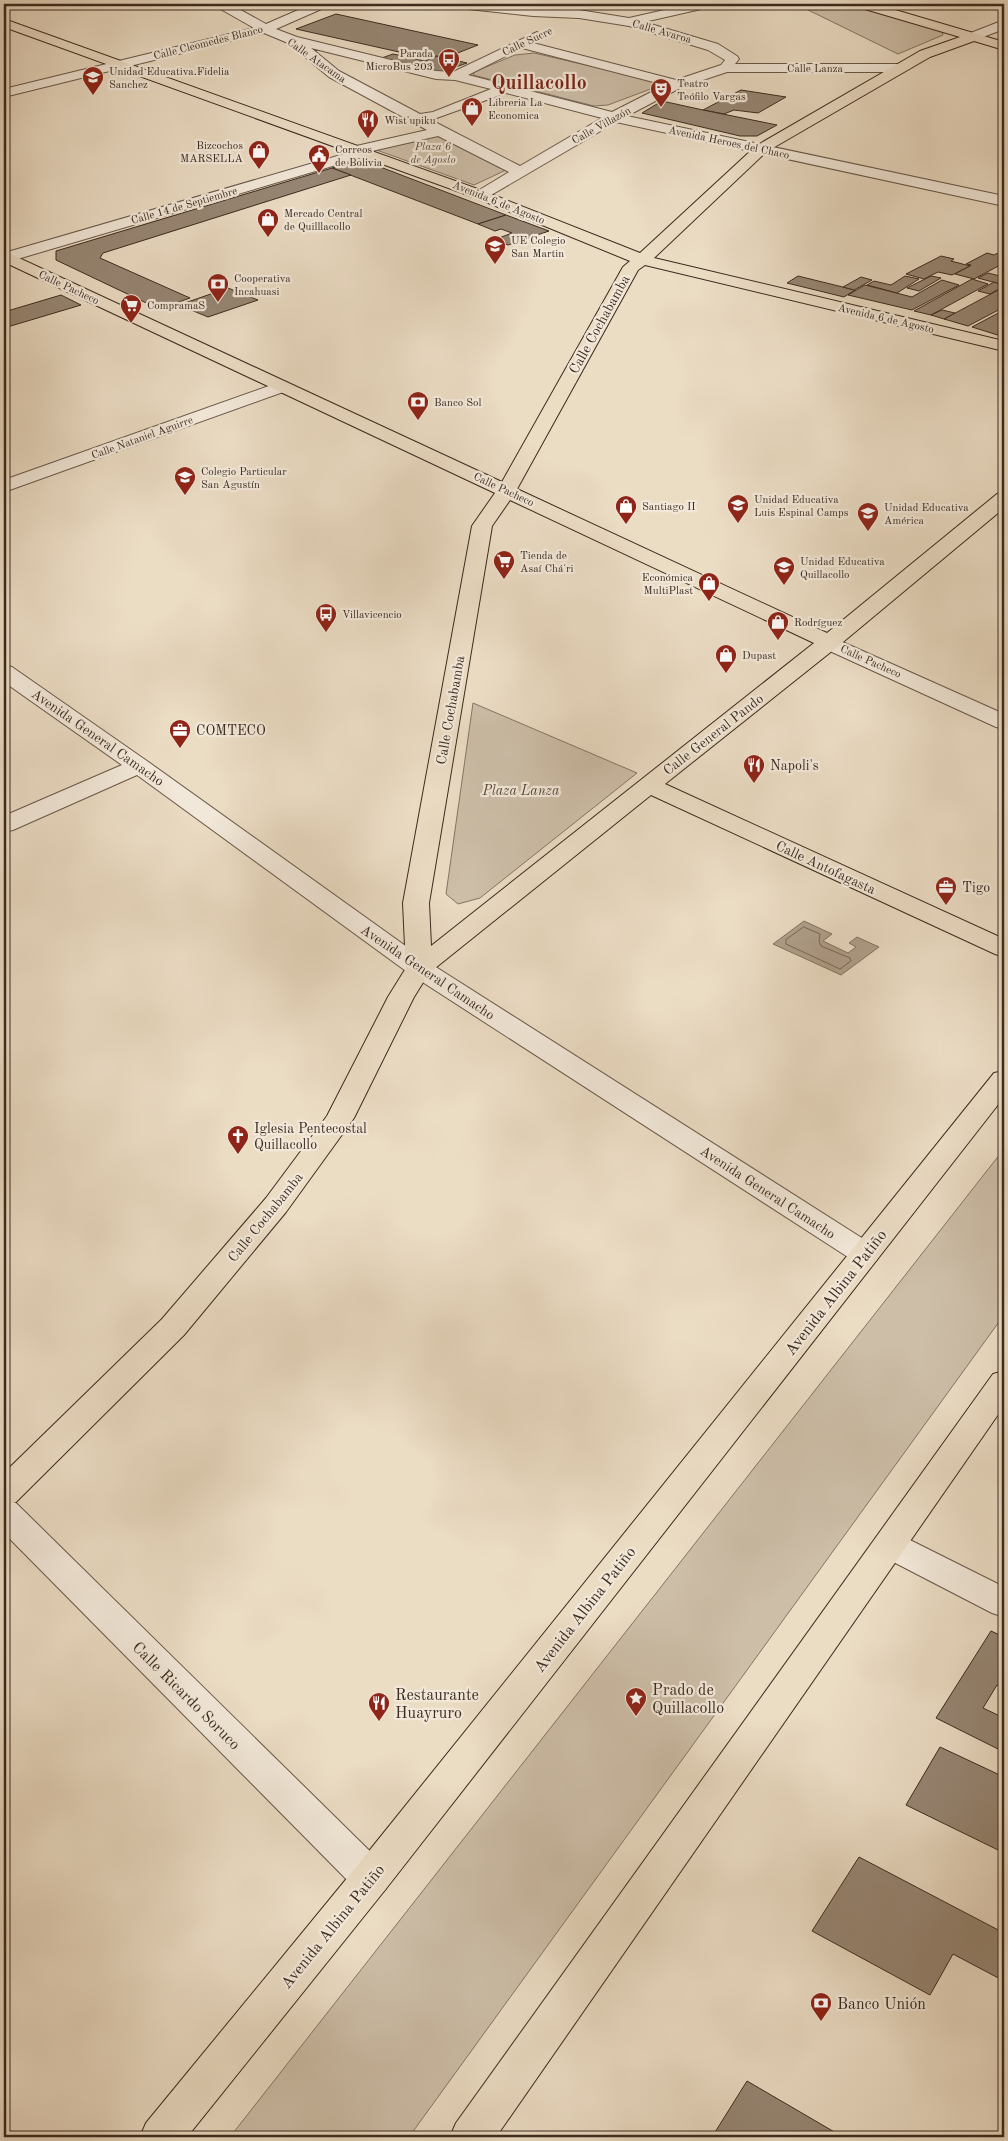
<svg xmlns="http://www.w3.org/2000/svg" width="1008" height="2141" font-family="'Old Standard TT',serif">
<rect width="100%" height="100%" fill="#ebdcc4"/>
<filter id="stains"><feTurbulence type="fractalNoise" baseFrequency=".004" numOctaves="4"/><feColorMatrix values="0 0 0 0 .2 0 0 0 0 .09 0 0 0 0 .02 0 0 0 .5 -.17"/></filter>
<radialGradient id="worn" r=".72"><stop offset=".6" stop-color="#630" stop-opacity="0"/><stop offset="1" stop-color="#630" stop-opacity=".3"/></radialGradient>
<!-- green -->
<g fill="#cdbea8" stroke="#847464">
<polygon points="789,4 849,4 942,31 943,35 898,54 804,8"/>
<polygon points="534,53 651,80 656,83 656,87 608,105 594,106 473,75 474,72 515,55"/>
<polygon points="436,133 506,170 474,185 371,148"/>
<polygon points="473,703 637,773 480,898 458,904 446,894"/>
<polygon points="1004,1149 1004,1315 409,2137 230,2137"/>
</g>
<!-- water -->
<polygon fill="#b0a08c" stroke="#827160" points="804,921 832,934 823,941 848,953 856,947 849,943 857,937 879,947 841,975 773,944"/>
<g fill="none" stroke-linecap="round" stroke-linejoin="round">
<!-- shore -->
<polygon stroke="#766656" stroke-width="1" points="804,927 820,934 819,941 821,946 850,958 851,961 840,969 786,944 786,940"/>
</g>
<!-- building -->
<g fill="#978775" stroke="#3c2b1f">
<polygon points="336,14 478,45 445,58 430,55 426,58 296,29"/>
<polygon points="393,54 425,61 437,56 467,63 441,72 379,59"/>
<polygon points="741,90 786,97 758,113 734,110 724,114 703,110"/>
<polygon points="662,101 703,110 777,125 757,136 740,136 642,113"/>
<polygon points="362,160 506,215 478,224 332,168"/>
<polygon points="332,168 351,175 103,253 100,258 190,298 159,309 56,260 56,251"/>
<polygon points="506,215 549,231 508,245 494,240 512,233 501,229 495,231 478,224"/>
<polygon points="1004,250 1004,263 974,279 955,274 971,265 966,264 987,253 994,255"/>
<polygon points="941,256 954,259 951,261 970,266 952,275 938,272 924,279 906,274"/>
<polygon points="988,273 1004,277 1004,285 978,278"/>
<polygon points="798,276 855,290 844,297 787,283"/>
<polygon points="905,276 919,279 897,293 867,285 874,281 891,285"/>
<polygon points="931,276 941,278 919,291 907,288"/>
<polygon points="861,277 872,280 854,290 843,287"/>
<polygon points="972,279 988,284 931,315 914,311"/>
<polygon points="942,280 959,285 912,310 848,295 865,285 912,297"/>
<polygon points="994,282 1004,286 990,294 978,291"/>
<polygon points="1004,287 1004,307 968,326 944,319"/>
<polygon points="228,288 258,300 208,317 179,305"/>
<polygon points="61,295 81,305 4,328 4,312"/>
<polygon points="942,310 955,313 944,319 931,315"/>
<polygon points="1004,310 1004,337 972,327"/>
<polygon points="991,1631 1004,1637 1004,1689 997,1685 983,1708 1004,1718 1004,1752 936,1718"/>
<polygon points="940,1747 1004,1777 1004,1840 998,1850 906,1805"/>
<polygon points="859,1857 1004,1933 1004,1981 953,1954 930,1995 812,1931"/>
<polygon points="747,2081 843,2137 712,2137"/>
</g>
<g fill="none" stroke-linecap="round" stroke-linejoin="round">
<!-- minor casing -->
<g stroke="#685748" stroke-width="2">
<g id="minor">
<path d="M215,4H230L266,24L312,4H328L326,7L276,29L297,37L436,71L453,72L537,32L544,36L533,43L676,80L721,65L725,60L708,50L629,26L579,18L533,16L459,8L453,4H492L579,10L629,18L691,4H712L710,7L644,22L718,44L737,56L739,59L735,64H903L910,68L903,72H727L682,87L627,116L1004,196V206L616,122L486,198H476L473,195L476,192L509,172L438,136L372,151L370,155L4,263V253L351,152L352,147L427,130L329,77L288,43L264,33L4,97V89L254,28L217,7ZM311,48L436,79L455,80L491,89L433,112L420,114L339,71ZM522,48L665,85L612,112L468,75ZM506,93L602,118L520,166L431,120Z"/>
<polygon points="1004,20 1004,29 973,41 966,37 968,34"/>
<polygon points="280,382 286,383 289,387 286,391 4,492 4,480"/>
<polygon points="829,636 1004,714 1004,729 996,727 821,647 818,642 821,637"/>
<polygon points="4,665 12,667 147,761 428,962 876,1247 880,1254 876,1261 865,1264 854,1261 410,974 137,775 13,830 4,832 4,816 122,765 4,682"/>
<polygon points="4,1499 16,1503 385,1866 390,1878 385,1890 371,1895 357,1890 4,1533"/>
<polygon points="890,1532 902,1536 1004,1587 1004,1617 992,1613 878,1554 873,1545 878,1536"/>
</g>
</g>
<!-- major casing -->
<g stroke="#3c2b1f" stroke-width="2">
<g id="major">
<path d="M856,4H875L1004,42V50L974,41L930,57L766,152L654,258L1004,341V351L645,265L638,270L517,489L827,633L997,494L1004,492V508L837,647L665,784L1004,939V957L995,954L651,795L429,973L414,997L354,1118L286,1212L184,1335L16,1502L4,1505V1473L162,1319L266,1198L327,1116L388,997L406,968L403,903L472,526L495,493L4,262V251L502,482L623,267L630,261L476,198L4,27V19L486,192L640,253L756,146L920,51L960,37L858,7ZM510,500L814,643L431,946L429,903L492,526Z"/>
<polygon points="1004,1071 1004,1097 385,1890 187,2137 140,2137 146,2123 357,1866 994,1073"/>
<polygon points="1004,1371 1004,1406 496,2137 450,2137 456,2123 993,1374"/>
</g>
</g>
<!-- minor -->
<use href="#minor" fill="#f2e8d9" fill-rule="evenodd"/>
<!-- major -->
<use href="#major" fill="#ebdcc4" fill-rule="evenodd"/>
</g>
<!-- icons -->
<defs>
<g id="bus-pin" transform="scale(1.125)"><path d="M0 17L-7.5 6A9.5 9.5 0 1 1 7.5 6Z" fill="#8f2418" stroke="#f2e8d9"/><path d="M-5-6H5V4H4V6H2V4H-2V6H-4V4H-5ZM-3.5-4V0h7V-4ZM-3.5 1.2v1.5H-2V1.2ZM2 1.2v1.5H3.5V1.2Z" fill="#fff"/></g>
<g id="school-pin" transform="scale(1.125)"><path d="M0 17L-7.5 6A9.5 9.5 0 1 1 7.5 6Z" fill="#8f2418" stroke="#f2e8d9"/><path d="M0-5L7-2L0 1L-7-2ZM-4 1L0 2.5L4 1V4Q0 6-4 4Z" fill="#fff"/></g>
<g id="theatre-pin" transform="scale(1.125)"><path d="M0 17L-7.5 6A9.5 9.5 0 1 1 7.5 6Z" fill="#8f2418" stroke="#f2e8d9"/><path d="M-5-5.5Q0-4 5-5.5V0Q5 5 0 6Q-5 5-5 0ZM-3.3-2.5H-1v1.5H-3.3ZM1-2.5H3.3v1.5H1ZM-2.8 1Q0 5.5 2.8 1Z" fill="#fff"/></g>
<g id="shop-pin" transform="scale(1.125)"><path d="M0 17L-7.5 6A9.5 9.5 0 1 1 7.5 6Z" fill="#8f2418" stroke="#f2e8d9"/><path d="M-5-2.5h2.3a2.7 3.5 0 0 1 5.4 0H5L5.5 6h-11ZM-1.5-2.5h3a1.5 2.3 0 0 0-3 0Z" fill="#fff"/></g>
<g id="restaurant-pin" transform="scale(1.125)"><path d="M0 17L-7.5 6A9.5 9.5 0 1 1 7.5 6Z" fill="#8f2418" stroke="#f2e8d9"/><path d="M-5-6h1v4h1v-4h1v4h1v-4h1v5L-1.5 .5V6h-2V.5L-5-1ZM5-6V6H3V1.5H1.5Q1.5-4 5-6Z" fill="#fff"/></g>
<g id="civic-pin" transform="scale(1.125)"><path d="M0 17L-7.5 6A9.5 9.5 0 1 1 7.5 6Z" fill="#8f2418" stroke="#f2e8d9"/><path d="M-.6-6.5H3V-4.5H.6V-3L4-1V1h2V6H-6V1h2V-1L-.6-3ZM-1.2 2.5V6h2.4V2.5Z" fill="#fff"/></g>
<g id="bank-pin" transform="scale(1.125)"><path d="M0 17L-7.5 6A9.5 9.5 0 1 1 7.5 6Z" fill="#8f2418" stroke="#f2e8d9"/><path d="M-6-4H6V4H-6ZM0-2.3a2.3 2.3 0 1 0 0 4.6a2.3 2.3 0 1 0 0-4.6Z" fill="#fff"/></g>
<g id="supermarket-pin" transform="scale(1.125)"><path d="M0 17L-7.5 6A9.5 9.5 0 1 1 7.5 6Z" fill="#8f2418" stroke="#f2e8d9"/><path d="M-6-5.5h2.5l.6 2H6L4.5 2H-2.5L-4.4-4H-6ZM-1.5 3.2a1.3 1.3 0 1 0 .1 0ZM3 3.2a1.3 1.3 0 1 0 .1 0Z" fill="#fff"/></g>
<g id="office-pin" transform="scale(1.125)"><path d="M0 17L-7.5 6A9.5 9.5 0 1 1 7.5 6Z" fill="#8f2418" stroke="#f2e8d9"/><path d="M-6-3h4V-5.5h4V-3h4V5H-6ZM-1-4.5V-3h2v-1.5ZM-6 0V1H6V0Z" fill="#fff"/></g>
<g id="church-pin" transform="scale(1.125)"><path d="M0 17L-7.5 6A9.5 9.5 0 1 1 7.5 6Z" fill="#8f2418" stroke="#f2e8d9"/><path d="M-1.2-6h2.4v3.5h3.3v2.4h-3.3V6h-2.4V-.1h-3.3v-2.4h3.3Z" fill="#fff"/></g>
<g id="sight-pin" transform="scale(1.125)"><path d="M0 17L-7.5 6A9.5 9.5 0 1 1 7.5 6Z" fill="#8f2418" stroke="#f2e8d9"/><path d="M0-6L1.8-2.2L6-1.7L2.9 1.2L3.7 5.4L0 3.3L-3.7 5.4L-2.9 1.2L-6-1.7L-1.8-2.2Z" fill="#fff"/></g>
</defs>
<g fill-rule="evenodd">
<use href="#bus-pin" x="449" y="59"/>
<use href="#school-pin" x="93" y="77"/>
<use href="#theatre-pin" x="661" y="89"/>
<use href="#shop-pin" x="472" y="108"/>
<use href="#restaurant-pin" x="368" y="120"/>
<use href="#shop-pin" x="259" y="151"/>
<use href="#civic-pin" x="319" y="155"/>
<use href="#shop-pin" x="268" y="219"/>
<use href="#school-pin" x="495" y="246"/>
<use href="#bank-pin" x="218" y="284"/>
<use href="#supermarket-pin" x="131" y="305"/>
<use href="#bank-pin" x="418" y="402"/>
<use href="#school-pin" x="185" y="477"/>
<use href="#school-pin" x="738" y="505"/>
<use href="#shop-pin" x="626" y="506"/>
<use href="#school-pin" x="868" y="513"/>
<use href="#supermarket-pin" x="504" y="561"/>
<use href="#school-pin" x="784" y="567"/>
<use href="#shop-pin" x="709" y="583"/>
<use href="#bus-pin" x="326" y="614"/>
<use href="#shop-pin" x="778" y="622"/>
<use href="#shop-pin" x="726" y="655"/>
<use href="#office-pin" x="180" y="730"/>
<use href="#restaurant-pin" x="754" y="765"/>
<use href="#office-pin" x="946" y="887"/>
<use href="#church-pin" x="238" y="1136"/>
<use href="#sight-pin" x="636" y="1698"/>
<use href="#restaurant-pin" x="379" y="1703"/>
<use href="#bank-pin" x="821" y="2003"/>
</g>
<g text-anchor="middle" stroke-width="4.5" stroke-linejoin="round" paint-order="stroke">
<!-- far-street labels -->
<g font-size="11" fill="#3c2b1f" stroke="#f2e8d9">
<text transform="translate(662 31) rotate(16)" y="4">Calle Avaroa</text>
<text transform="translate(527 41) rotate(-25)" y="4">Calle Sucre</text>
<text transform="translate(208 42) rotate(-14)" y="4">Calle Cleomedes Blanco</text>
<text transform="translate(317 60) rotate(35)" y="4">Calle Atacama</text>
<text x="815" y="72">Calle Lanza</text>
<text transform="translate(601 125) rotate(-29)" y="4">Calle Villazón</text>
<text transform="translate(729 142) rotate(12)" y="4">Avenida Heroes del Chaco</text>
<text transform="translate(499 202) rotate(22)" y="4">Avenida 6 de Agosto</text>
<text transform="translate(184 205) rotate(-16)" y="4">Calle 14 de Septiembre</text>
<text transform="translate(69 287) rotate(25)" y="4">Calle Pacheco</text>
<text transform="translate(886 318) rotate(13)" y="4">Avenida 6 de Agosto</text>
<text transform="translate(142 437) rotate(-20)" y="4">Calle Nataniel Aguirre</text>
<text transform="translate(504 489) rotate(25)" y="4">Calle Pacheco</text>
<text transform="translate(871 661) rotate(24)" y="4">Calle Pacheco</text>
</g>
<!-- far-poi labels -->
<g font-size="11" fill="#3c2b1f" stroke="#f2e8d9" text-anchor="start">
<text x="433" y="57" text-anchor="end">Parada<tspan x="433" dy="13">MicroBus 203</tspan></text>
<text x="109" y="75">Unidad Educativa.Fidelia<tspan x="109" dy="13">Sanchez</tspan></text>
<text x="677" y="87">Teatro<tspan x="677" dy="13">Teófilo Vargas</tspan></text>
<text x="488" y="106">Libreria La<tspan x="488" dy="13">Economica</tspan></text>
<text x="384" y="124">Wist'upiku</text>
<text x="243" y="149" text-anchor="end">Bizcochos<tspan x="243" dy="13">MARSELLA</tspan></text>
<text x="335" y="153">Correos<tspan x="335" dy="13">de Bolivia</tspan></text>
<text x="284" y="217">Mercado Central<tspan x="284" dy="13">de Quilllacollo</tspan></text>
<text x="511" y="244">UE Colegio<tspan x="511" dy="13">San Martin</tspan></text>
<text x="234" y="282">Cooperativa<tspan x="234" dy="13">Incahuasi</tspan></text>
<text x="147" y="309">CompramaS</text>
<text x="434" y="406">Banco Sol</text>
<text x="201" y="475">Colegio Particular<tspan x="201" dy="13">San Agustín</tspan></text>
<text x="754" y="503">Unidad Educativa<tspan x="754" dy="13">Luis Espinal Camps</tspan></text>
<text x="642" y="510">Santiago II</text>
<text x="884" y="511">Unidad Educativa<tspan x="884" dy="13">América</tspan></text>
<text x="520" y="559">Tienda de<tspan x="520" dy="13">Asaí Chá'ri</tspan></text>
<text x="800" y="565">Unidad Educativa<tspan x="800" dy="13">Quillacollo</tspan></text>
<text x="693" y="581" text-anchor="end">Económica<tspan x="693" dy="13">MultiPlast</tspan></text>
<text x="342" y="618">Villavicencio</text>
<text x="794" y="626">Rodríguez</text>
<text x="742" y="659">Dupast</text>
</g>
<!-- far-park labels -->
<g font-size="11" font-style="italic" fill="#59483a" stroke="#f2e8d9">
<text x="433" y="150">Plaza 6<tspan x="433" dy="13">de Agosto</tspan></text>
</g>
<!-- street labels -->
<g font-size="14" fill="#3c2b1f" stroke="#f2e8d9">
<text transform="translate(599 324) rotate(-61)" y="5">Calle Cochabamba</text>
<text transform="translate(450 710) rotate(-80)" y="5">Calle Cochabamba</text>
<text transform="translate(713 734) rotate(-38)" y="5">Calle General Pando</text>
<text transform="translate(98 737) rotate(35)" y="5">Avenida General Camacho</text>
<text transform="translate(826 867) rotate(25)" y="5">Calle Antofagasta</text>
<text transform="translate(428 972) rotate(34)" y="5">Avenida General Camacho</text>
<text transform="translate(768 1192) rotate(33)" y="5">Avenida General Camacho</text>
<text transform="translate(265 1217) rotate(-51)" y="5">Calle Cochabamba</text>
</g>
<!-- poi labels -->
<g font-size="14" fill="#3c2b1f" stroke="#f2e8d9" text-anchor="start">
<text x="196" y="735">COMTECO</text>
<text x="770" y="770">Napoli's</text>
<text x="962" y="892">Tigo</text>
<text x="254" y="1133">Iglesia Pentecostal<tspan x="254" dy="16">Quillacollo</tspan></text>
</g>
<!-- park labels -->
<g font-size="14" font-style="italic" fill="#59483a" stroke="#f2e8d9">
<text x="521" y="795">Plaza Lanza</text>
</g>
<!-- near-street labels -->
<g font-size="16" fill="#3c2b1f" stroke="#f2e8d9">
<text transform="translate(835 1292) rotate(-52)" y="6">Avenida Albina Patiño</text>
<text transform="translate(584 1609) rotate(-52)" y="6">Avenida Albina Patiño</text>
<text transform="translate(187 1695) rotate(45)" y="6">Calle Ricardo Soruco</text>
<text transform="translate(332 1926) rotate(-51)" y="6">Avenida Albina Patiño</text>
</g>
<!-- near-poi labels -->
<g font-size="16" fill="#3c2b1f" stroke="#f2e8d9" text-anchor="start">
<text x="652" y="1695">Prado de<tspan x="652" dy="18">Quillacollo</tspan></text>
<text x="395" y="1700">Restaurante<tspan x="395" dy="18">Huayruro</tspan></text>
<text x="837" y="2009">Banco Unión</text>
</g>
<!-- far-town labels -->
<g font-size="20" font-weight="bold" fill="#7a1f14" stroke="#f2e8d9">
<text x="539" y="89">Quillacollo</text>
</g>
</g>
<!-- margin -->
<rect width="1008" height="2141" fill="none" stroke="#ebdcc4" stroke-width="20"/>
<rect x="5" y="5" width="998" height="2131" fill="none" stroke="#3c2b1f" stroke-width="2.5"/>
<rect x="10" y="10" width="988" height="2121" fill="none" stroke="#3c2b1f"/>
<rect width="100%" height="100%" filter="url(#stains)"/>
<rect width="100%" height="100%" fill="url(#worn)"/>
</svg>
